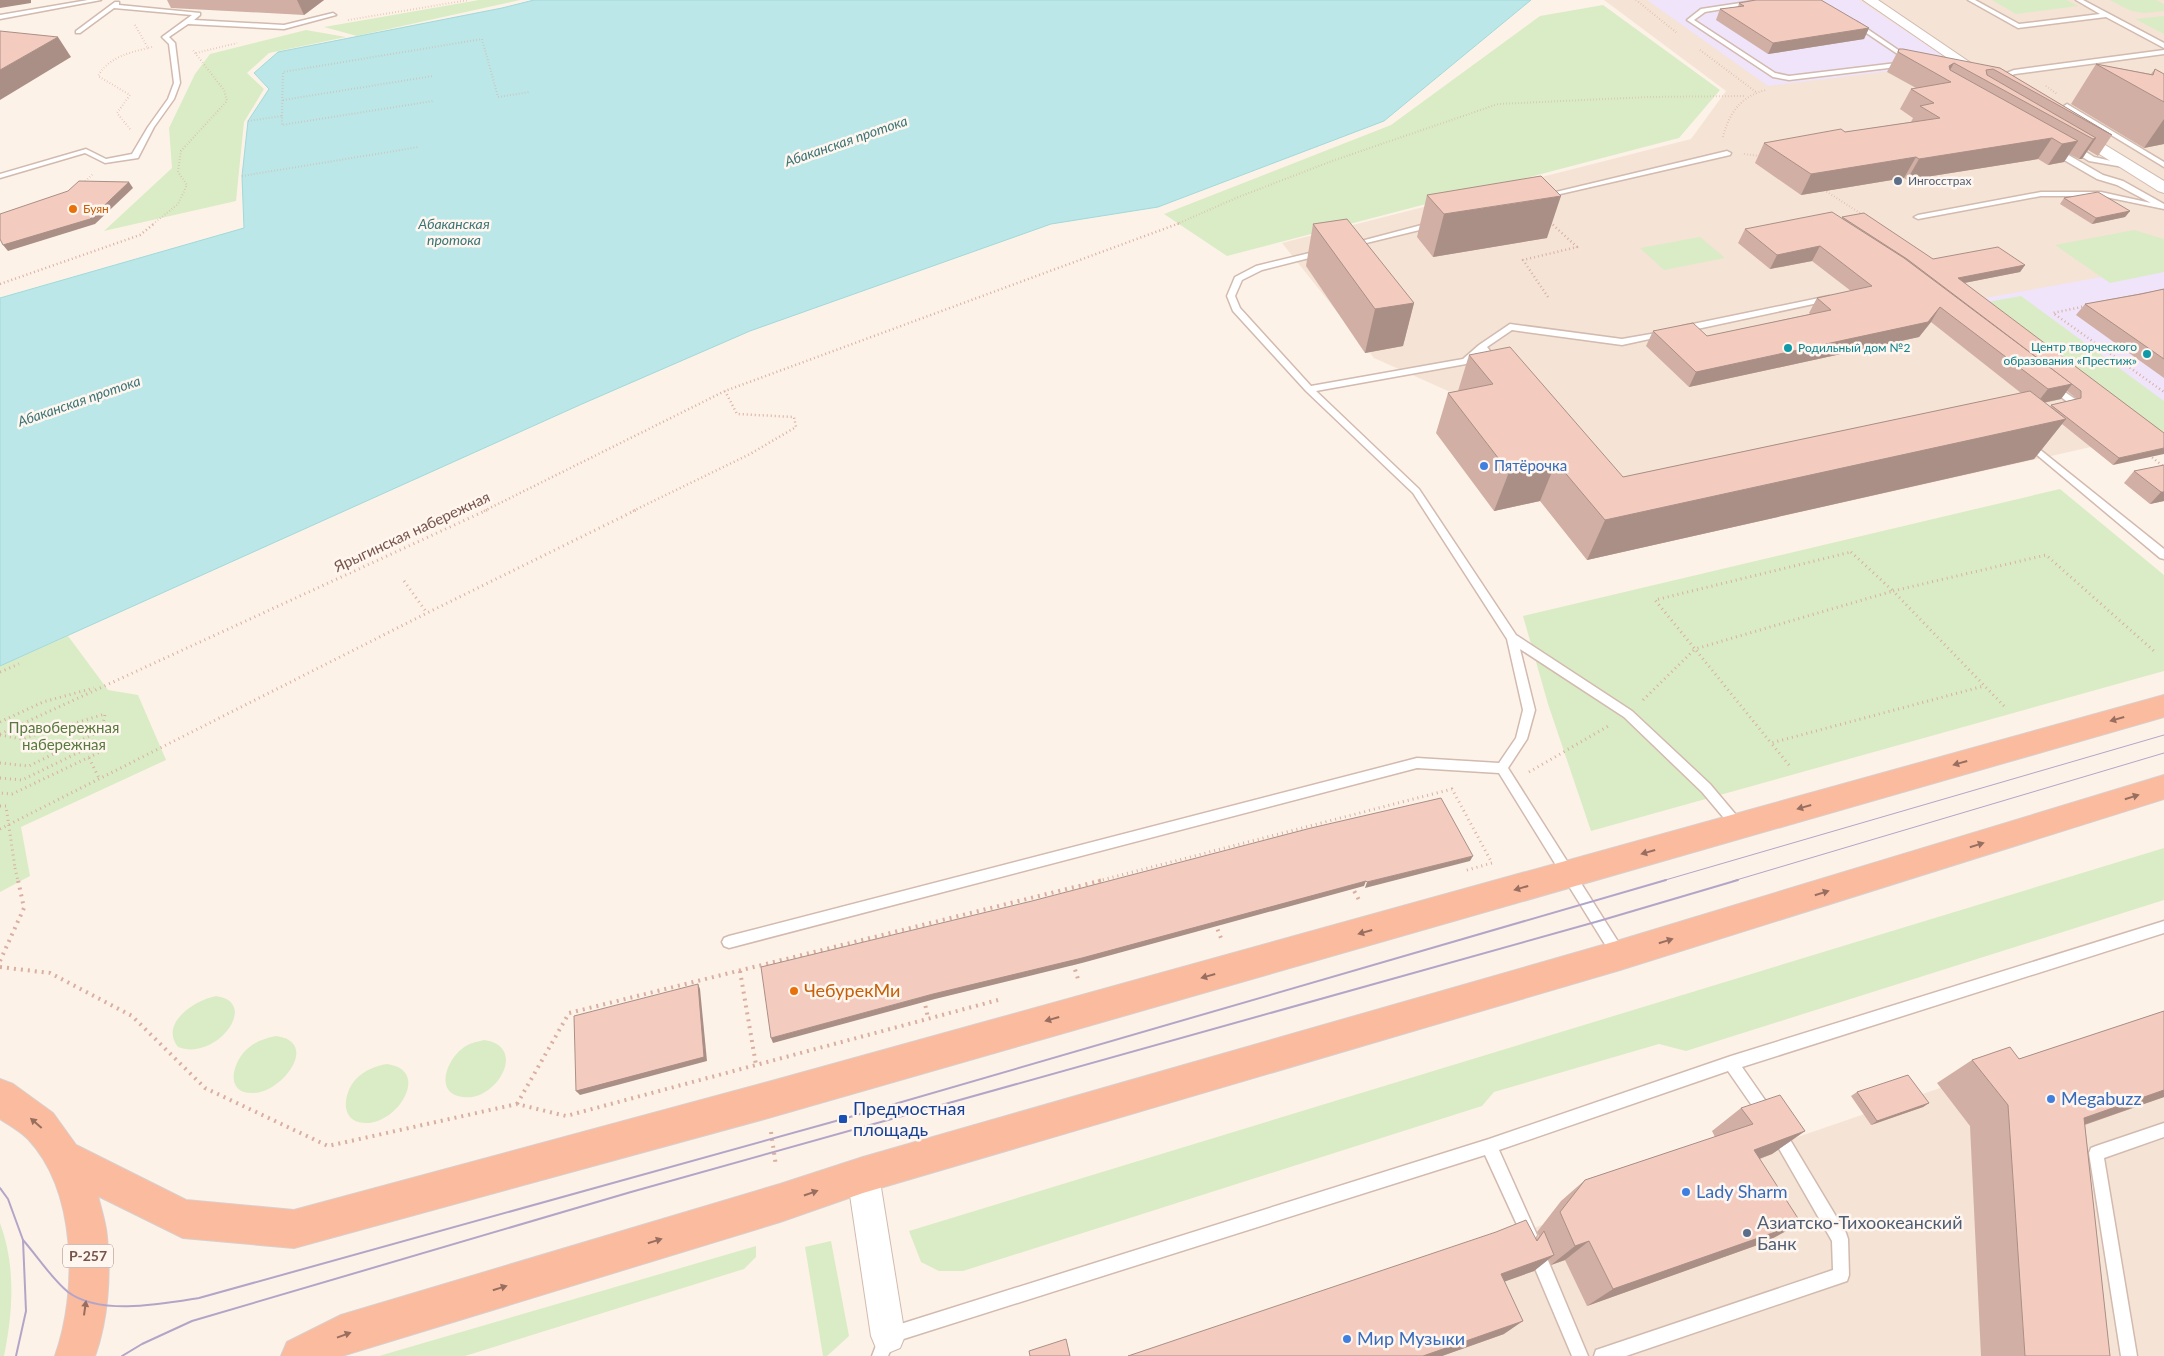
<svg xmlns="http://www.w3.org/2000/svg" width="2164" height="1356" font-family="Lato,sans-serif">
<rect width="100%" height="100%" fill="#fdf2e8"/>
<!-- residential -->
<g fill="#f5e3d6">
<polygon points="1604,0 2164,0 2164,454 2091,447 1587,560 1457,395 1374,358 1282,243 1691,139 1726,91"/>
<polygon points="2164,1011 2164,1356 1161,1356"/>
</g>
<!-- education -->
<g fill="#efe4fa">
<polygon points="1647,0 1859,0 1946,58 1924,67 1768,86"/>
<polygon points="2164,265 2164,445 1974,300 2124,273"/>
</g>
<!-- green -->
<g fill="#daecc5">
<polygon points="479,0 520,0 357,36 324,27"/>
<polygon points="1992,0 2066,0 2078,6 2016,14"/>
<path d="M2110,0H2156L2164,4V11C2137,15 2134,13 2110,0Z"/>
<polygon points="1603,5 1720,90 1679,138 1227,256 1164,214 1391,125 1540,16"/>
<polygon points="2164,16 2164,34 2135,19"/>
<polygon points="306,30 346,37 269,53 247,73 264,89 244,122 236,201 104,231 172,168 169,128 195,74 210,54"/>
<polygon points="2134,230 2164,239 2164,272 2110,283 2055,245"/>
<polygon points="1700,237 1725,258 1664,270 1640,248"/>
<polygon points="2021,296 2164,401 2164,442 1982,303"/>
<polygon points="2060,489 2164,575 2164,671 1591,831 1548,704 1523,616"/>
<polygon points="68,636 108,690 138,695 166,760 21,827 30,876 0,892 0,666"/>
<polygon points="2164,848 2164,900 1686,1051 1659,1044 1494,1092 1482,1106 963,1271 939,1271 921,1262 909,1231"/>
<path d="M216,996C261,1002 216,1062 178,1047C159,1023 195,1000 216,996Z"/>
<path d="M276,1036C320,1042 283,1091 255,1093C225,1095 231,1065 246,1050C254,1042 265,1038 276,1036Z"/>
<path d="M484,1040C529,1046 496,1102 463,1097C434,1094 446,1060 463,1048C469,1043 476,1042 484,1040Z"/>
<path d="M387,1064C432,1070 397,1125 365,1123C339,1122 343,1093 356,1079C365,1070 375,1066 387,1064Z"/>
<path d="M0,1223C16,1266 13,1312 4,1356H0Z"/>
<polygon points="831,1241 849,1336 827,1356 823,1356 805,1247"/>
<polygon points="756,1246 756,1257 744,1269 465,1356 379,1356"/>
</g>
<!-- water -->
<polygon fill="#bbe7e8" stroke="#a1d9da" points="534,0 1531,0 1384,121 1158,207 1051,224 750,331 582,404 0,666 0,298 244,228 242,176 248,121 269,89 254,73 278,52 502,8"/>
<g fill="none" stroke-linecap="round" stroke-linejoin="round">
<!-- service casing -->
<g stroke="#d2baaf" stroke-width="3">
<g id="service">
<polygon points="88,0 101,0 0,19 0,15"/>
<polygon points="1760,0 1776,0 1705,12 1694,20 1775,73 1789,76 1905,62 1908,64 1905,66 1789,80 1773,77 1687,20 1701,9"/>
<polygon points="1968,0 1975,0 2019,24 2100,14 2076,0 2083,0 2164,43 2164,48 2106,17 2018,28"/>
<polygon points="115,2 119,2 119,5 200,13 200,15 194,20 284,25 333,13 336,15 284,29 188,24 169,37 175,43 180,83 174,99 154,127 138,158 105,163 85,153 0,178 0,174 86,149 106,159 132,154 148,127 168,99 174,83 169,44 162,37 192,15 114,8 80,33 76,33 76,31"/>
<polygon points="1853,22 1857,22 1913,60 1908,61 1853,24"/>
<polygon points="2164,50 2164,54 2015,74 1997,80 1994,78 2014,70"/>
<polygon points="2067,104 2164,162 2164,167 2065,107 2064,106"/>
<polygon points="2069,145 2075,145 2094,157 2133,166 2129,168 2089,161 2069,149"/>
<polygon points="2052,149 2058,149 2103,175 2123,181 2164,204 2164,209 2101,196 2041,196 1918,219 1914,217 1918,215 2041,192 2101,192 2151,203 2117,185 2097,179 2052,153"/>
<polygon points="1727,151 1731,153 1730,155 1543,198 1539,196"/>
<polygon points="1433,222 1436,222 1436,226 1350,247 1346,245"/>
<polygon points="1322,250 1326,252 1325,254 1262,270 1242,280 1235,296 1240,308 1311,386 1463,359 1479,345 1510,324 1622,339 1668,331 1668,335 1622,345 1512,330 1487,347 1499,362 1498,364 1492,364 1482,352 1466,364 1316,391 1419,489 1516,635 1632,711 1710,784 1742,822 1744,826 1742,830 1738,831 1734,830 1702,792 1624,717 1520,649 1535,710 1527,739 1508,768 1624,951 1626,955 1624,959 1619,961 1614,959 1499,773 1417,768 729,948 724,946 722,942 724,938 729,936 1417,758 1499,763 1516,738 1523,710 1507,639 1413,493 1306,391 1233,311 1227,296 1235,277 1256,266"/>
<polygon points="1829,296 1833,298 1832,300 1683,332 1679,329 1683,326"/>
<polygon points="2052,383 2075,399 2075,403 2069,403 2049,388 2049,384"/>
<polygon points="2028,440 2164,549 2164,559 2160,558 2025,445 2023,443"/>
<polygon points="2164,921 2164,933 1742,1067 1772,1110 1774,1115 1772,1120 1767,1122 1762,1120 1728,1071 1499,1150 1537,1235 1534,1240 1529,1243 1524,1240 1485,1155 894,1342 888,1356 872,1356 882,1330 888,1328 1489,1139 1731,1056"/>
<polygon points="2164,1123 2164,1137 2104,1158 2137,1356 2121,1356 2089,1153 2091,1148 2096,1146"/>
<polygon points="1778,1126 1783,1128 1846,1233 1848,1239 1849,1275 1847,1281 1626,1356 1594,1356 1596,1350 1602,1348 1833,1270 1832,1241 1773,1138 1771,1133 1773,1128"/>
<polygon points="1536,1244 1542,1246 1588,1356 1572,1356 1528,1252 1530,1246"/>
</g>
</g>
<!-- minor casing -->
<g stroke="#d2baaf" stroke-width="2">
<g id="minor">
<polygon points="1863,0 1878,0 1993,78 1991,81 1981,81"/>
<polygon points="2074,128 2079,129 2164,181 2164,193 2158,191 2069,135 2067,132 2069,129"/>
<polygon points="863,1159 874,1164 879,1175 905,1336 900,1348 888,1353 876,1348 871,1336 847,1175 852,1164"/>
</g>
</g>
<!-- trunk casing -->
<g stroke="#d9cfcd" stroke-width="2">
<g id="trunk">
<path d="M2164,695V717L768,1118L294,1248L183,1238L98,1196C101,1209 106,1223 107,1237C111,1275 108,1320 95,1356H55C78,1292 77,1191 28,1139C20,1131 9,1125 0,1119V1079L13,1084L53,1113L76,1145L186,1200L294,1210L768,1082Z"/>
<polygon points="2164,775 2164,799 1620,970 863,1193 780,1222 342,1356 281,1356 287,1342 341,1315 780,1184 863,1157 1620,940"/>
</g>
</g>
<!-- path-far3 -->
<g stroke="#d9afa1" stroke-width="2" stroke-dasharray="0.5 2.5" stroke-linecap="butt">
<polyline points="1636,0 1677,33"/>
<polyline points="348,20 469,0"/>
<polyline points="135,25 148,48 152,47"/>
<polyline points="1700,50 1756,92"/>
<polyline points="196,53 237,43"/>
<polyline points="2046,86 2057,94"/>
<polyline points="283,100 433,76"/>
<polyline points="282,116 283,72 482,39 498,97 530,92"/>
<polyline points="248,121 282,116 282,125 433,101"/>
<path d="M130,129L117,113L130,95L98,76C109,57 128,53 148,48"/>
<path d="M1723,137C1729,113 1741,96 1766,90"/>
<polyline points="1744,154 1760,156"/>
<polyline points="242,176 419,147"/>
<polyline points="83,183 93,174"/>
<polyline points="1824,190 1863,215"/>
<polyline points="1549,221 1552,224"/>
<polyline points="153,224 178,204 187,185 178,172 181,151 227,101 224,90 192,49"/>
<polyline points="1177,224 1236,198 1332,161 1498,104 1648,97 1746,96"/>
</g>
<!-- path-far2 -->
<g stroke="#d9afa1" stroke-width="2.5" stroke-dasharray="1 3" stroke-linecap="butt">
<polyline points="0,284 140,235 155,223"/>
<polyline points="1548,297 1523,260 1577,247 1551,223"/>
<polyline points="2086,306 2053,313 2164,392"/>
<polyline points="2149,455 2164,467"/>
<polyline points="484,511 725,391 1180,223"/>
<polyline points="633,511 750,454 796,427 794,417 737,414 725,391"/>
</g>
<!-- path-far1 -->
<g stroke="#d9afa1" stroke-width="3" stroke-dasharray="1 4" stroke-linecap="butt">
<polygon points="1851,552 1893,591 1695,649 1655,600"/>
<polyline points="404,581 427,613"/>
<polyline points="0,672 19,664"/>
<polyline points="1643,700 1695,649 1771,743"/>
<polyline points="2004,706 1893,591 2046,555 2154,651"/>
<polyline points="0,722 43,702 94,688"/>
<polyline points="0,734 487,510"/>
<polyline points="0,735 22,739 105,714 102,730 29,766 0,763"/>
<polyline points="89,758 100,780"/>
<polyline points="1789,765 1771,743 1984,686"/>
<polyline points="1529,772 1610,725"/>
<polyline points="0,778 22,780 96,744 100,752 12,794 0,793"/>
<polyline points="0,829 427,613 636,510"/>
<polyline points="15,868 18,881"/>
<polyline points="1098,881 1452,789 1492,863 1464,871"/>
</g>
<!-- path -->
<g stroke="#d9afa1" stroke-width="4" stroke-dasharray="2 5" stroke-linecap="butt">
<polyline points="1351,885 1359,900"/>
<polyline points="1215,923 1221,938"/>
<polyline points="0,961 24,908 18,880"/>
<polyline points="1073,963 1078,979"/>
<polyline points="0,967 50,973 132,1016 205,1088 328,1146 517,1104 566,1116 998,1000"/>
<polyline points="740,971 756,1065"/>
<polyline points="924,999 928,1018"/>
<polyline points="517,1104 569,1013 1103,880"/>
<polyline points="771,1132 776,1166"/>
</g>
<!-- service -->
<use href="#service" fill="#fff" fill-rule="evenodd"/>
<!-- minor -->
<use href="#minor" fill="#fff" fill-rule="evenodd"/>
<!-- trunk -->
<use href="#trunk" fill="#fabb9e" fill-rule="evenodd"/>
<!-- tram-far1 -->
<g stroke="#b3a5c8" stroke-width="1">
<polyline points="1662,881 2164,735"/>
<polyline points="1733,881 2164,753"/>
</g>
<!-- tram -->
<g stroke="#b3a5c8" stroke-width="2">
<polyline points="0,1188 8,1199 23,1240 26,1311 16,1356"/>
<path d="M23,1240C38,1257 51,1278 68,1292C100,1316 162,1304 199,1298L843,1119L1666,880"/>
<polyline points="122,1356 142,1344 192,1321 631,1192 1599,921 1738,880"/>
</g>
<!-- path-bridge -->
<polyline stroke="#d9afa1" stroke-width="3" stroke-dasharray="1 4" stroke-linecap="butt" points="0,806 6,806 15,868"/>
</g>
<!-- wall -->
<g fill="#d1afa4" fill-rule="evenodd">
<polygon points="167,0 324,0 304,15 171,8"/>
<polygon points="1739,3 1869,28 1864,39 1768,54 1716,20 1720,9 1738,7"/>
<polygon points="1899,49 2000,68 2112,135 2098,156 2088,150 2082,159 2079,159 2069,154 2064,162 2048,165 2038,159 1907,180 1904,178 1801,195 1755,163 1764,143 1845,132 1911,122 1913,118 1900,109 1911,89 1916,88 1887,72"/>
<polygon points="2096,64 2151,74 2155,69 2164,74 2164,144 2144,148 2071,104"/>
<polygon points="1427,195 1547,238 1433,257 1417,237"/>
<polygon points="2064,198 2130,211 2125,217 2092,224 2060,204"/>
<path d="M1842,217L1933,259L2025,265L2020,272L1964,283L2164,433L2113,465L2062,424L2034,459L1587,560L1540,501L1494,511L1436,433L1448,393L1458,391L1469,355L1623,477L2021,393L1931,322L1919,337L1689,387L1646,346L1653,331L1707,336L1810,314L1809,313L1817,298L1851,291L1812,261L1770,269L1738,243L1745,229L1842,218ZM2067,391L2076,398V399L2051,405L2050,407L2044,403L2061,399Z"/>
<polygon points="1313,224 1414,303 1403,346 1365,353 1306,266"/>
<polygon points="2164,289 2164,378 2076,315 2085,304"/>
<polygon points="2164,465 2164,501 2150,504 2124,483 2134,471"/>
<polygon points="2164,1011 2164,1097 2085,1125 2110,1356 1981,1356 1970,1126 1937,1083 1972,1060 2019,1059"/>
<polygon points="1857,1092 1929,1103 1923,1107 1871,1125 1851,1096"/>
<polygon points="1741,1108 1805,1131 1772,1154 1760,1159 1766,1242 1587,1306 1565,1260 1551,1265 1549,1259 1534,1271 1505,1281 1504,1334 1442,1356 1128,1356 1536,1239 1539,1236 1537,1232 1561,1201 1585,1180 1715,1137 1712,1131"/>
</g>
<!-- shaded-wall -->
<g fill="#aa8f86">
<polygon points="0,0 31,0 31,3 0,8"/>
<polygon points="297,0 324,0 304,15"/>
<polygon points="1869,28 1864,39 1768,54 1773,43"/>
<polygon points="58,37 71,57 0,100 0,70"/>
<polygon points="1954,63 1945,79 1949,66"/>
<polygon points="2164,119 2164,144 2144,148"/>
<polygon points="2052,138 2038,159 1907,180 1919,159"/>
<polygon points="2096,138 2082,159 2079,159 2093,139"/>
<polygon points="2078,141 2064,162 2048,165 2062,144"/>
<polygon points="1916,157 1904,178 1801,195 1811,174"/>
<polygon points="129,182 133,188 95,224 8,251 3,245"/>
<polygon points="1561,196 1547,238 1433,257 1444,214"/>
<polygon points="2130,211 2125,217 2092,224 2096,218"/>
<polygon points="1820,246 1812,261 1770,269 1777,255"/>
<polygon points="2025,265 2020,272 1954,285 1958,278"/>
<polygon points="1414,303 1403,346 1365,353 1375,309"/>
<polygon points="1940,307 1931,322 1919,337 1689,387 1696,372"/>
<polygon points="2072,384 2061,399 2036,404 2048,389"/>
<polygon points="2066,419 2034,459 1587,560 1605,520"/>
<polygon points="2164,448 2164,454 2113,465 2119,458"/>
<polygon points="1556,462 1540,501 1494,511 1509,472"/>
<polygon points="2161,492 2164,492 2164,501 2150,504"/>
<polygon points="1473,856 1470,861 1365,888 1367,882"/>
<polygon points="1366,881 1364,886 1082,963 935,999 773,1043 771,1038 933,994"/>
<polygon points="698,984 700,989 707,1061 580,1095 576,1091"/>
<polygon points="2164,1090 2164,1097 2043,1139 2084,1118"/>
<polygon points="1929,1103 1923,1107 1871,1125 1877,1121"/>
<polygon points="1805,1131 1772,1154 1723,1172 1754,1150"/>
<polygon points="1801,1223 1766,1242 1587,1306 1613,1289"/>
<polygon points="1589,1241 1565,1260 1551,1265 1575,1246"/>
<polygon points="1554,1255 1534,1271 1484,1289 1501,1274"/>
<polygon points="1523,1321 1504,1334 1442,1356 1423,1356"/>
</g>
<!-- building -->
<g fill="#f3ccbf" stroke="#aa8f86">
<polygon points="1756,0 1821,0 1869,28 1773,43 1720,9 1744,6 1739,3"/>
<polygon points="0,31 58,37 0,70"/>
<polygon points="1899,49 1903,49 2000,68 2112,135 1993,69 1986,70 1987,75 2096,138 2093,139 1954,63 1949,66 1950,70 2078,141 2062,144 2052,138 1919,159 1916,157 1811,174 1764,143 1841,129 1845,132 1940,118 1920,106 1934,103 1911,89 1951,82 1898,52"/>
<polygon points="2096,64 2153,75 2155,69 2164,74 2164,102"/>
<polygon points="1541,176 1561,196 1444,214 1427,195"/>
<polygon points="79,181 129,182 90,219 3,245 0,239 0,214 68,191"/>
<polygon points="2098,192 2130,211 2096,218 2064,198"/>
<polygon points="1832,212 1904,258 2072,384 2048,389 1940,307 1928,322 1696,372 1653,331 1693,323 1707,336 1831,310 1817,298 1872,286 1820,246 1777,255 1745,229"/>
<polygon points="1864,213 1933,259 1998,247 2025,265 1958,278 2164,433 2164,448 2119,458 2051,405 2081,398 2081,391 1907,259 1842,217"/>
<polygon points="1347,219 1414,303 1375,309 1313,224"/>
<polygon points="2164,289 2164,359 2085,304 2141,294"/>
<polygon points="1510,347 1623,477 2030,391 2066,419 1605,520 1556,462 1509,472 1448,393 1493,384 1469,355"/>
<polygon points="2164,465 2164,492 2161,492 2134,471"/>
<polygon points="1441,798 1473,856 1367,882 1366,881 1082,958 933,994 771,1038 761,967 1032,901 1311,828"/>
<polygon points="698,984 704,1057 576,1091 574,1016"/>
<polygon points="2164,1011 2164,1090 2084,1118 2110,1356 2025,1356 2008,1105 1972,1060 2010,1047 2019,1059"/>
<polygon points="1908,1075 1929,1103 1877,1121 1857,1092"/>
<polygon points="1780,1095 1805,1131 1754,1150 1801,1223 1613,1289 1589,1241 1575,1246 1560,1212 1585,1180 1753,1124 1741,1108"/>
<polygon points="1526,1220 1537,1241 1544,1231 1554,1255 1501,1274 1523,1321 1423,1356 1128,1356 1496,1232"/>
<polygon points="1066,1339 1070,1356 1030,1356 1029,1351"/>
</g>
<!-- one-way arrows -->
<defs><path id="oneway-solid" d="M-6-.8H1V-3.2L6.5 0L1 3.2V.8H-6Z" transform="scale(1.25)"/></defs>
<g fill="#986e60">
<use href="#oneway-solid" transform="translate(2117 719) rotate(164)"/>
<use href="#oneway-solid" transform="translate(1960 763) rotate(164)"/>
<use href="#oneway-solid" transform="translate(2132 797) rotate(-17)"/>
<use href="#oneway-solid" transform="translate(1804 807) rotate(164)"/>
<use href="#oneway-solid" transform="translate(1977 845) rotate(-17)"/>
<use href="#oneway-solid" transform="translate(1648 852) rotate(164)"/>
<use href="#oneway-solid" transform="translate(1521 888) rotate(164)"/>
<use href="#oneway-solid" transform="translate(1822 893) rotate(-17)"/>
<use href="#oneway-solid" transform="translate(1365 932) rotate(164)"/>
<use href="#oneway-solid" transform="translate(1666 941) rotate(-17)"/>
<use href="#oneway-solid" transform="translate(1208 976) rotate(164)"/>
<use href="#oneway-solid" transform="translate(1052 1019) rotate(164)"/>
<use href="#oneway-solid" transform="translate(36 1123) rotate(-139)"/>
<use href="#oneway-solid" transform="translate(811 1193) rotate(-19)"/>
<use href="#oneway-solid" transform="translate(655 1241) rotate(-17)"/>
<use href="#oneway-solid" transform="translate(500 1288) rotate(-17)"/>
<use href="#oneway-solid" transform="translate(85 1308) rotate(-82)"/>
<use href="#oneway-solid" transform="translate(344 1335) rotate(-20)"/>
</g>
<!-- markers -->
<g fill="#5c6f8a" stroke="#fff6ef" stroke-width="2">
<circle cx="1898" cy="181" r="5"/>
<circle cx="1747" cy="1233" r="5"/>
</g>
<g fill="#e8710a" stroke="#fff6ef" stroke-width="2">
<circle cx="73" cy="209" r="5"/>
<circle cx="794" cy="991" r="5"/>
</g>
<g fill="#0f9aa8" stroke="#fff6ef" stroke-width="2">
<circle cx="1788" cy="348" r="5"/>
<circle cx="2147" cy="354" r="5"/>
</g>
<g fill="#3f7fe0" stroke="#fff6ef" stroke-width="2">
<circle cx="1484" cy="466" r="5"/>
<circle cx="2051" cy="1099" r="5"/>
<circle cx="1686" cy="1192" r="5"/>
<circle cx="1347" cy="1339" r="5"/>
</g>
<rect fill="#1a4fb4" stroke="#fff6ef" stroke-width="2" x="838" y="1114" width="10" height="10" rx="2.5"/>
<g text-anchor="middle" stroke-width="5" stroke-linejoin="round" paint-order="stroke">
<!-- far-service labels -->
<g font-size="12" fill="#4e5e75" stroke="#fff6ef" text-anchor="start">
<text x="1908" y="185">Ингосстрах</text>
</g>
<!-- far-food labels -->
<g font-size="12" fill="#c56008" stroke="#fff6ef" text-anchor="start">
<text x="83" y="213">Буян</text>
</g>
<!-- far-culture labels -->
<g font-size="12" fill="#0d838f" stroke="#fff6ef" text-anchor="end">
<text x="2137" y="351">Центр творческого<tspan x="2137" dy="14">образования «Престиж»</tspan></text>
<text x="1798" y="352" text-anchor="start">Родильный дом №2</text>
</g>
<!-- far-water labels -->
<g font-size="14" font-style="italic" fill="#3a7476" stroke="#fff6ef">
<text transform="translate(846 141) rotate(-19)" y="5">Абаканская протока</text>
<text x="454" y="229">Абаканская<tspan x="454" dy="16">протока</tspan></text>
<text transform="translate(79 401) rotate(-19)" y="5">Абаканская протока</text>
</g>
<!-- shield labels -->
<rect fill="#fff6ef" stroke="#a0857c" stroke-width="1" x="63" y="1244.5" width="50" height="23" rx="4"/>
<g font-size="14" font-weight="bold" fill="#78554b">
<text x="88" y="1261">Р-257</text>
</g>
<!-- shop labels -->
<g font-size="15" fill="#366cbe" stroke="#fff6ef" text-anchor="start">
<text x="1494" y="471">Пятёрочка</text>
</g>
<!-- street labels -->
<g font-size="15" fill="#78554b" stroke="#fff6ef">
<text transform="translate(412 532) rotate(-25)" y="5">Ярыгинская набережная</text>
</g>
<!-- park labels -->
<g font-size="15" fill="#58793f" stroke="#fff6ef">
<text x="64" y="733">Правобережная<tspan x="64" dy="17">набережная</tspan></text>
</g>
<!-- near-food labels -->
<g font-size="18" fill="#c56008" stroke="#fff6ef" text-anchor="start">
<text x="804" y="997">ЧебурекМи</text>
</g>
<!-- near-shop labels -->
<g font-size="18" fill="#366cbe" stroke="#fff6ef" text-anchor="start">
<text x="2061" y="1105">Megabuzz</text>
<text x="1696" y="1198">Lady Sharm</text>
<text x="1357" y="1345">Мир Музыки</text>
</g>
<!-- near-transit labels -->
<g font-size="18" fill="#164399" stroke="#fff6ef" text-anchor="start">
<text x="853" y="1115">Предмостная<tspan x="853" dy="21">площадь</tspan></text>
</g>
<!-- near-service labels -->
<g font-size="18" fill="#4e5e75" stroke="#fff6ef" text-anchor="start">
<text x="1757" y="1229">Азиатско-Тихоокеанский<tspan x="1757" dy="21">Банк</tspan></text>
</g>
</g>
</svg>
